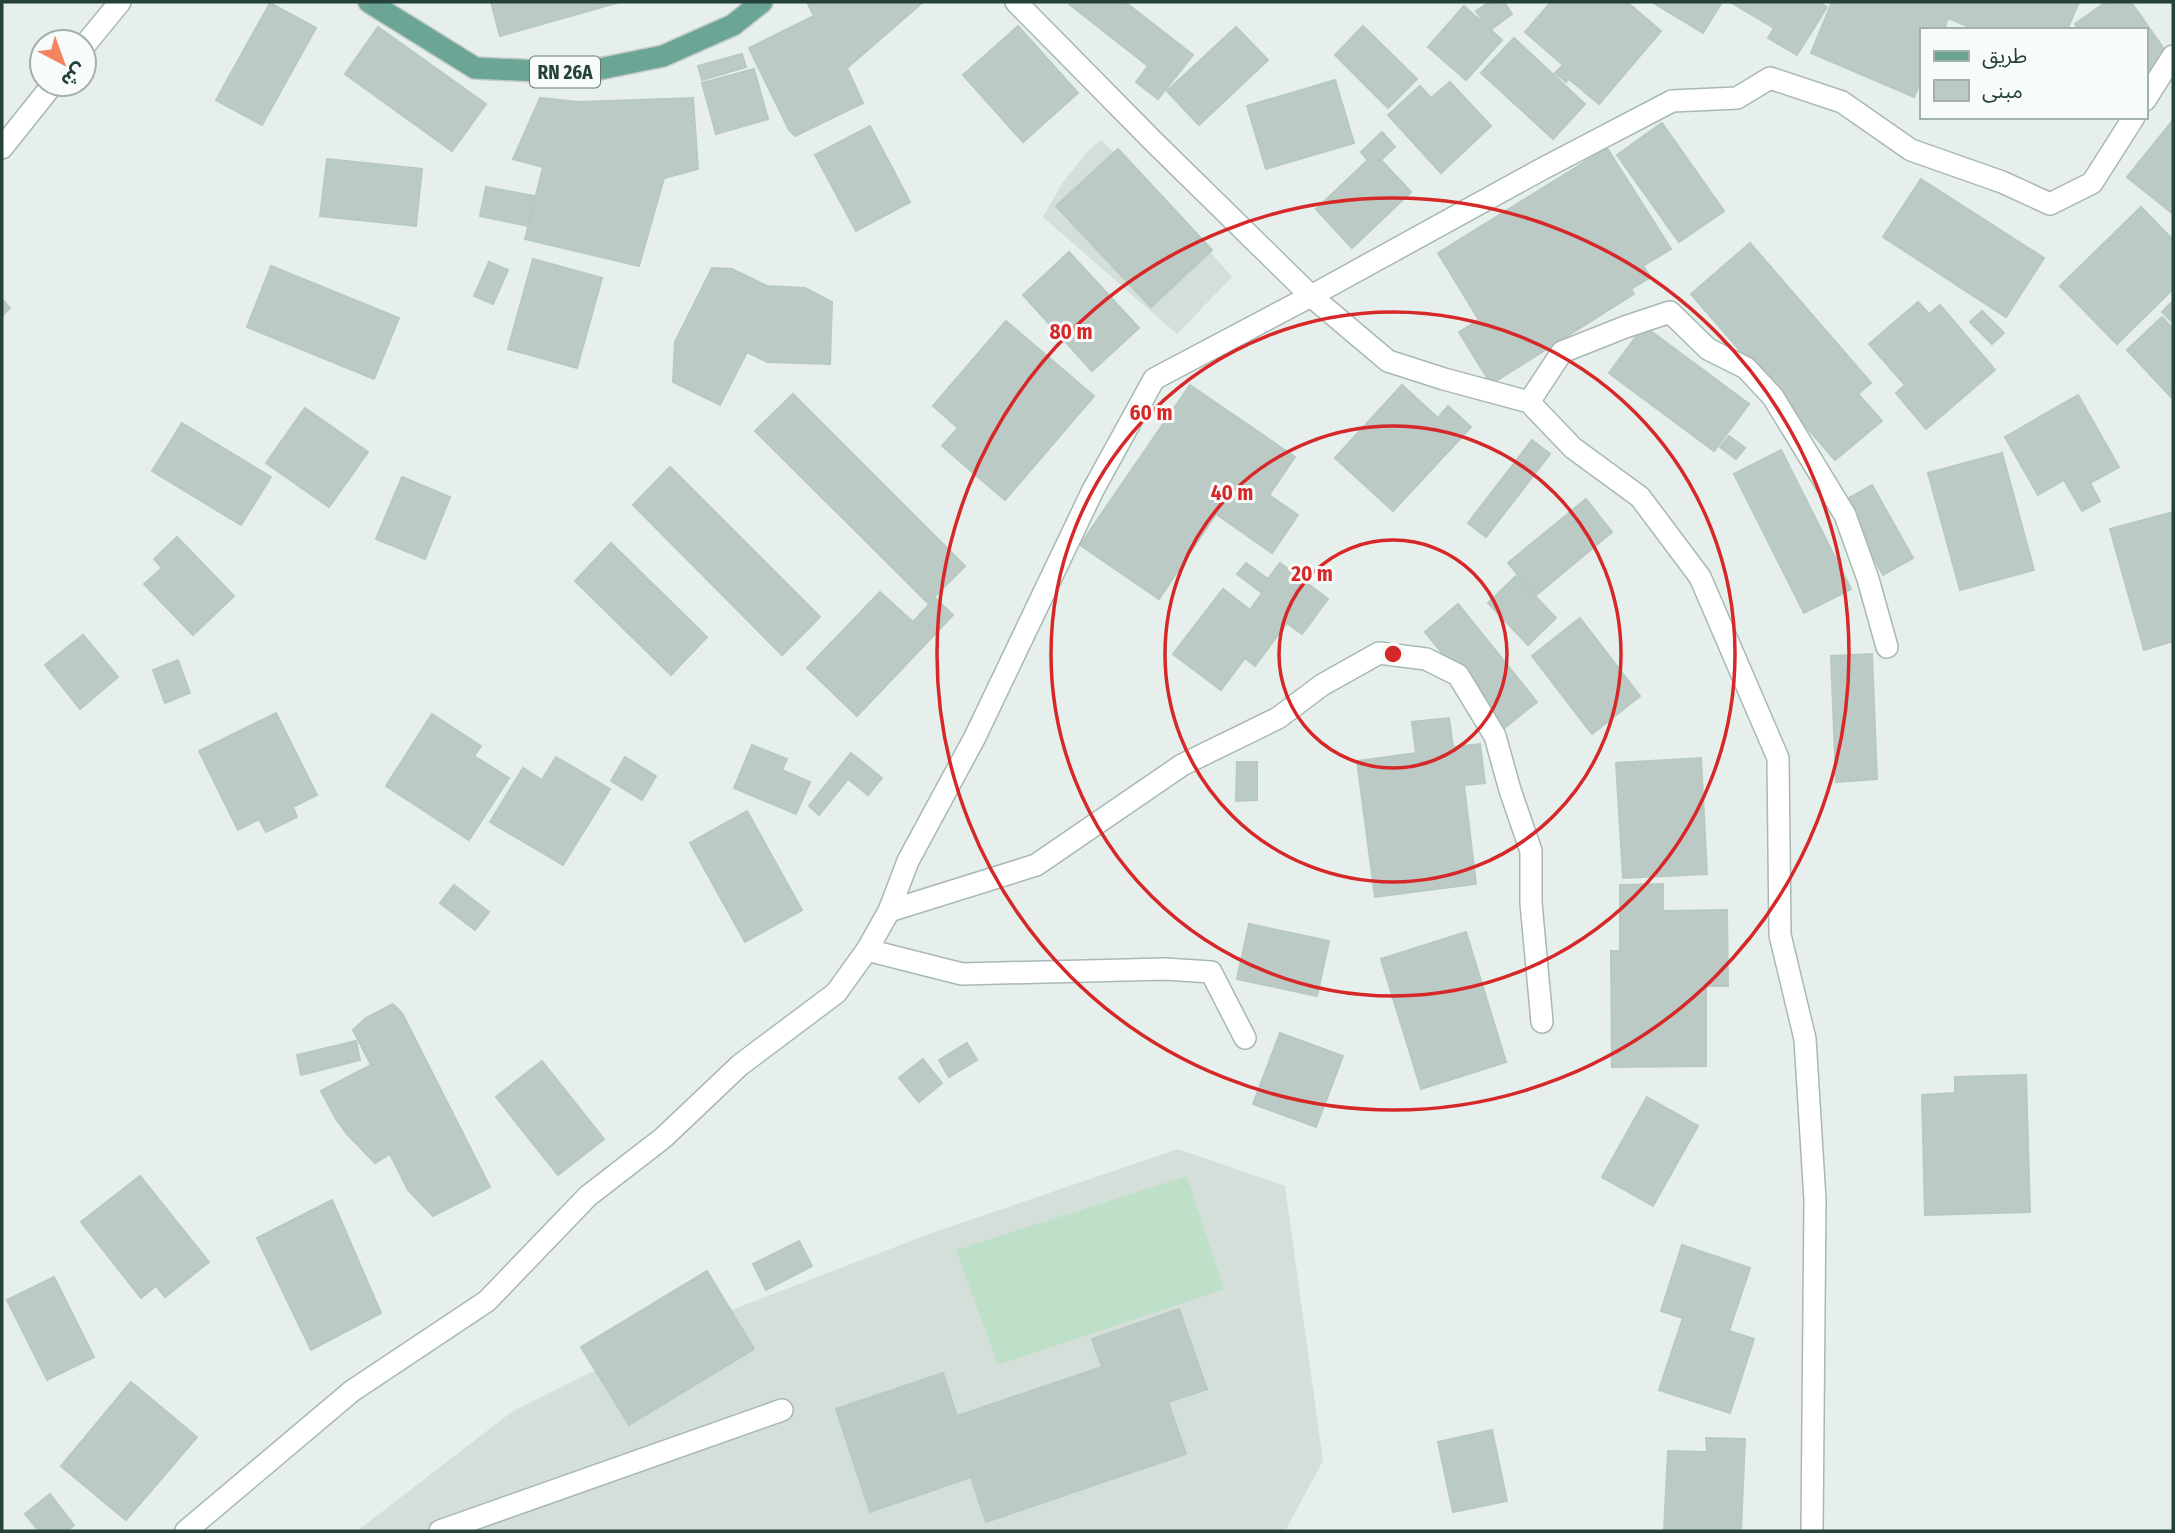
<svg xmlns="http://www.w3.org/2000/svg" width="2175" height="1533" font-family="'Fira Sans Condensed','Noto Sans Arabic',sans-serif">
<rect width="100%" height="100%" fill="#e6efeb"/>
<!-- built -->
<g fill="#d4dfda">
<polygon points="1101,140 1176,213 1232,277 1177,334 1043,217 1063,182 1089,150"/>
<polygon points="1178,1149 1285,1186 1323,1461 1285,1531 357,1531 513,1411 664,1336 929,1234"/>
</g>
<!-- garden -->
<polygon fill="#bfe0c8" points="1187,1176 1224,1289 998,1365 956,1250"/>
<!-- building -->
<g fill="#bbcac4" stroke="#b8c9c2" stroke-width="2">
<polygon points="491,2 620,2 500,36"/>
<polygon points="807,2 923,2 847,68 863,103 795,136 789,130 749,48 814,16"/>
<polygon points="1071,2 1125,2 1193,55 1158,99 1136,82 1148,66 1069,4"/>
<polygon points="1490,2 1504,2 1512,14 1490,30 1476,11"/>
<polygon points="1551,2 1627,2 1661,31 1599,104 1569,79 1566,82 1555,73 1563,65 1525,32"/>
<polygon points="1652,2 1722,2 1703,33"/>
<polygon points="1730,2 1818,2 1827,7 1797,55 1768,38 1774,28"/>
<polygon points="1832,2 2079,2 2067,30 1976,30 1948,18 1944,30 1921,30 1921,81 1914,97 1811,53"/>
<polygon points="2106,2 2131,2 2171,59 2145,78 2145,30 2079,30 2075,24"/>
<polygon points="270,3 316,28 262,125 216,100"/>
<polygon points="1464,6 1502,40 1466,80 1428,47"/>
<polygon points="1018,26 1078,93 1023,142 963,75"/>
<polygon points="1363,26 1417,79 1388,108 1335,55"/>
<polygon points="378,27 486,104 452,151 345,74"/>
<polygon points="1236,27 1268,60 1199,125 1167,91"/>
<polygon points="1514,38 1585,104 1553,139 1481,73"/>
<polygon points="742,54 746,67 702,80 698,66"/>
<polygon points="754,69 768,119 716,134 702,83"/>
<polygon points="1335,80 1354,143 1266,169 1247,106"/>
<polygon points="1450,82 1491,126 1441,173 1388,115 1420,86 1431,98"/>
<polygon points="540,98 579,102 693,98 698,169 664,178 639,266 525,239 543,167 513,159"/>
<polygon points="2173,120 2173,214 2127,177"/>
<polygon points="1662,123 1724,211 1679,242 1617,155"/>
<polygon points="870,126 910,202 856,231 815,155"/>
<polygon points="1382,132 1395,147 1381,160 1411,192 1352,248 1316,209 1368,160 1361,152"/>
<polygon points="1607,148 1671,249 1643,266 1651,277 1631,289 1634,294 1491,384 1459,332 1479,320 1438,253"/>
<polygon points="1118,149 1212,250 1151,307 1056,206"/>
<polygon points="327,159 422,169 416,226 320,216"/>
<polygon points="1921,179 2044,258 2006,317 1883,237"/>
<polygon points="486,187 534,196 528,226 480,216"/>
<polygon points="2141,207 2173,240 2173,289 2117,344 2060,286"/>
<polygon points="1750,243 1871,383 1858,394 1882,421 1835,460 1691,294"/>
<polygon points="1069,252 1139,328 1092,371 1023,295"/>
<polygon points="533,259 602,278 577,368 508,349"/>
<polygon points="489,262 508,270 493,304 474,296"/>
<polygon points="271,266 399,318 374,379 247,327"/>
<polygon points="712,268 732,269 767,286 805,288 832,302 830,364 767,362 747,352 720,405 673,382 675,342"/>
<polygon points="2,299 10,308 2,316"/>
<polygon points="2173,301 2173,323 2162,312"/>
<polygon points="1918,302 1929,314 1940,305 1995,370 1926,429 1896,393 1905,385 1869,344"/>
<polygon points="1982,311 2004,333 1992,344 1970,322"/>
<polygon points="2162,317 2173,329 2171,397 2127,350"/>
<polygon points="1006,321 1094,396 1005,500 942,446 958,428 933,406"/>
<polygon points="1644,326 1749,404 1714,451 1609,373"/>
<polygon points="1190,385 1295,457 1269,495 1298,515 1272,553 1216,514 1159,599 1080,545"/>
<polygon points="1402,385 1438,418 1448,406 1471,427 1393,511 1335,458"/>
<polygon points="793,394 965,566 928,603 755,431"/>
<polygon points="2078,395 2119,467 2090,483 2100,501 2082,511 2064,480 2038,495 2005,437"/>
<polygon points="305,408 368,452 329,507 266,463"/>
<polygon points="182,423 271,477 241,525 152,471"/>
<polygon points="1729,436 1745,448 1736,459 1720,447"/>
<polygon points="1532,440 1550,454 1486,537 1468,523"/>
<polygon points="1781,450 1851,589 1804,613 1734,474"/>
<polygon points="2002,453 2034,570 1960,590 1928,473"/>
<polygon points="670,467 820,617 782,655 633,505"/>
<polygon points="402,477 450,497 425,559 376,539"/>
<polygon points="1872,485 1913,558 1883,575 1842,502"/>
<polygon points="1586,499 1612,532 1535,596 1508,563"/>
<polygon points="2173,512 2173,641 2144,650 2110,529"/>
<polygon points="177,537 234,596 193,635 144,584 162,568 154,559"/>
<polygon points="611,543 707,637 671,675 575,581"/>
<polygon points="1246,563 1268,579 1280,563 1328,599 1302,634 1287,623 1255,666 1245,658 1221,690 1173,654 1223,589 1250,610 1262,593 1237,574"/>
<polygon points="1516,576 1556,618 1528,645 1488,603"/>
<polygon points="880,592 913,622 935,598 953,615 857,716 807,668"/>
<polygon points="1458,604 1537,702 1503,729 1425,632"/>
<polygon points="1580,618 1640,696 1592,734 1532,656"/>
<polygon points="83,635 118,677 80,709 45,665"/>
<polygon points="1872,654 1877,779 1836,782 1831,656"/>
<polygon points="178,660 190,693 165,703 153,670"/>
<polygon points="276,713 317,795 293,807 297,817 266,832 259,819 238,830 199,751"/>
<polygon points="432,714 481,746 474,756 509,778 469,840 386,786"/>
<polygon points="1449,718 1453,747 1480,744 1485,783 1464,785 1476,884 1375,897 1357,761 1416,753 1412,722"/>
<polygon points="752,745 787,759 782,770 810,782 796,814 734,788"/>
<polygon points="851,753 882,778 868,795 848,779 819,815 809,806"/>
<polygon points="556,757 610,789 563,865 490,822 523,768 542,780"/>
<polygon points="625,757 656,776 642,800 611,781"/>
<polygon points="1701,758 1707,874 1623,878 1616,763"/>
<polygon points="1237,762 1257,762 1257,800 1236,801"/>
<polygon points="747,811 802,910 745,942 690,843"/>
<polygon points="1663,884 1663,911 1727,910 1728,986 1706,986 1706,1066 1612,1067 1611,951 1620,951 1620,885"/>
<polygon points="454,885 489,912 475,930 440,903"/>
<polygon points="1249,924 1329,941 1317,996 1237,979"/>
<polygon points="1466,932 1506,1062 1421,1089 1381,959"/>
<polygon points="393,1004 402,1013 490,1187 433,1216 408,1190 390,1154 375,1163 347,1134 336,1119 321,1091 371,1065 353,1030 366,1018"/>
<polygon points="1280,1033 1343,1056 1316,1127 1253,1104"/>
<polygon points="356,1041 360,1060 301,1075 297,1055"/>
<polygon points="967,1043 977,1060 949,1077 939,1060"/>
<polygon points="923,1059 942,1083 919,1102 899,1078"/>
<polygon points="542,1061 604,1139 558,1175 496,1097"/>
<polygon points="2026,1075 2030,1212 1925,1215 1922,1095 1955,1093 1955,1077"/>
<polygon points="1647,1097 1698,1126 1653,1206 1602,1177"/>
<polygon points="140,1176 209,1262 165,1297 156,1286 141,1298 81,1222"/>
<polygon points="332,1200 381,1313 311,1350 257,1238"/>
<polygon points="799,1241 812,1266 766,1290 753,1264"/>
<polygon points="1682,1245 1750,1268 1729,1331 1754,1339 1730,1413 1659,1390 1683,1318 1661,1311"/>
<polygon points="707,1271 754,1349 629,1425 581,1347"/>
<polygon points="54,1277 94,1357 47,1380 7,1300"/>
<polygon points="1179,1309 1207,1389 1168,1402 1186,1454 986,1522 971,1477 870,1512 836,1409 943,1373 957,1416 1102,1367 1092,1339"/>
<polygon points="131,1382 197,1437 126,1520 61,1466"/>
<polygon points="1492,1430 1507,1501 1453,1512 1438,1442"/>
<polygon points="1706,1438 1745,1439 1741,1531 1664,1531 1668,1451 1707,1452"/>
<polygon points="50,1494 74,1525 67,1531 39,1531 25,1514"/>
</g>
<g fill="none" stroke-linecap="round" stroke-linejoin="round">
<!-- lane casing -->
<g stroke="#a8b8b2" stroke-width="24">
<polyline id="lane" points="440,1531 782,1410"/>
</g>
<!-- street casing -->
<g stroke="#a8b8b2" stroke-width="24">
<g id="street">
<polyline points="1016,2 1154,142 1311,296 1388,361 1444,379 1529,402 1573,448 1640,497 1700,577 1778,758 1780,935 1805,1039 1815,1200 1812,1531"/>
<polyline points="84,46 120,2"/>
<polyline points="2145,100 2173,56"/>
<polyline points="2,148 53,84"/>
<polyline points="1529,402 1562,352 1625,327 1670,312 1708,349 1746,368 1773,397 1845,515 1868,579 1887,647"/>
<polyline points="889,911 1036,865 1182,765 1278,718 1322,685 1379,653 1426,659 1458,675 1495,736 1510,790 1531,851 1531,903 1542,1022"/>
<polyline points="867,950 962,974 1165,969 1211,972 1245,1038"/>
<polyline points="186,1531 352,1391 487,1301 588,1196 663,1138 740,1065 836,993 867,950 889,911 908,861 975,737 1093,490 1154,379 1311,296 1542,169 1672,101 1737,98 1770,78 1842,102 1911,150 2002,182 2050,204 2092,183 2134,117"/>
</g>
</g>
<!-- primary casing -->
<g stroke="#c2cac8" stroke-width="24">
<polyline id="primary" points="369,2 475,68 580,73 663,56 733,25 762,2"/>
</g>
<!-- lane -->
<use href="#lane" stroke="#fff" stroke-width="21"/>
<!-- street -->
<use href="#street" stroke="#fff" stroke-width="21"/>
<!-- primary -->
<use href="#primary" stroke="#6aa596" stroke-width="21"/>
</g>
<!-- distance rings -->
<g fill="none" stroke="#d62828" stroke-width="3.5">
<circle cx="1393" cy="654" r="114"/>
<circle cx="1393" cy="654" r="228"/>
<circle cx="1393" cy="654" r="342"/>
<circle cx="1393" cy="654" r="456"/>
</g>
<g text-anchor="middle" stroke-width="6" stroke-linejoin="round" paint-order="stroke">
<!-- shield labels -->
<rect fill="#f7fbf9" stroke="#637a73" stroke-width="2" x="530" y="56.5" width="70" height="31" rx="5"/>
<g font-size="19" font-weight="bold" fill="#24423a">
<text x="565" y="79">RN 26A</text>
</g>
</g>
<circle cx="1393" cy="654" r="10" fill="#d62828" stroke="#f7fbf9" stroke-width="3.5"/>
<g font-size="21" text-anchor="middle" font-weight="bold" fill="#d62828" stroke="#f7fbf9" stroke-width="6" stroke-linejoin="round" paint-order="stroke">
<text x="1071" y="339">80 m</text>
<text x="1151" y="420">60 m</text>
<text x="1232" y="500">40 m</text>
<text x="1312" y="581">20 m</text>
</g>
<!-- border -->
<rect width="2175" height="1533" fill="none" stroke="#24423a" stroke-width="7"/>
<!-- legend -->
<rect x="1920" y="28" width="228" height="91" fill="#f7fbf9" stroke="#a3b1ad" stroke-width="2"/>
<rect x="1934" y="51" width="35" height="10" fill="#6aa596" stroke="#a3b1ad" stroke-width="2"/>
<text x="1982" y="63" font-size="21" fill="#24423a">طريق</text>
<rect x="1934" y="80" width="35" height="21" fill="#bbcac4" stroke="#a3b1ad" stroke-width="2"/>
<text x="1982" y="98" font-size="21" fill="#24423a">مبنى</text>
<!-- north arrow -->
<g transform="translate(63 63) rotate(139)"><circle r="33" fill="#f7fbf9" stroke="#a3b1ad" stroke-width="2"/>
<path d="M0-5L12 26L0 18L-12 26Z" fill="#f4845f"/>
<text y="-10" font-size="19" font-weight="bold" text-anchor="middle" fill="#24423a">ش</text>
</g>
</svg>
